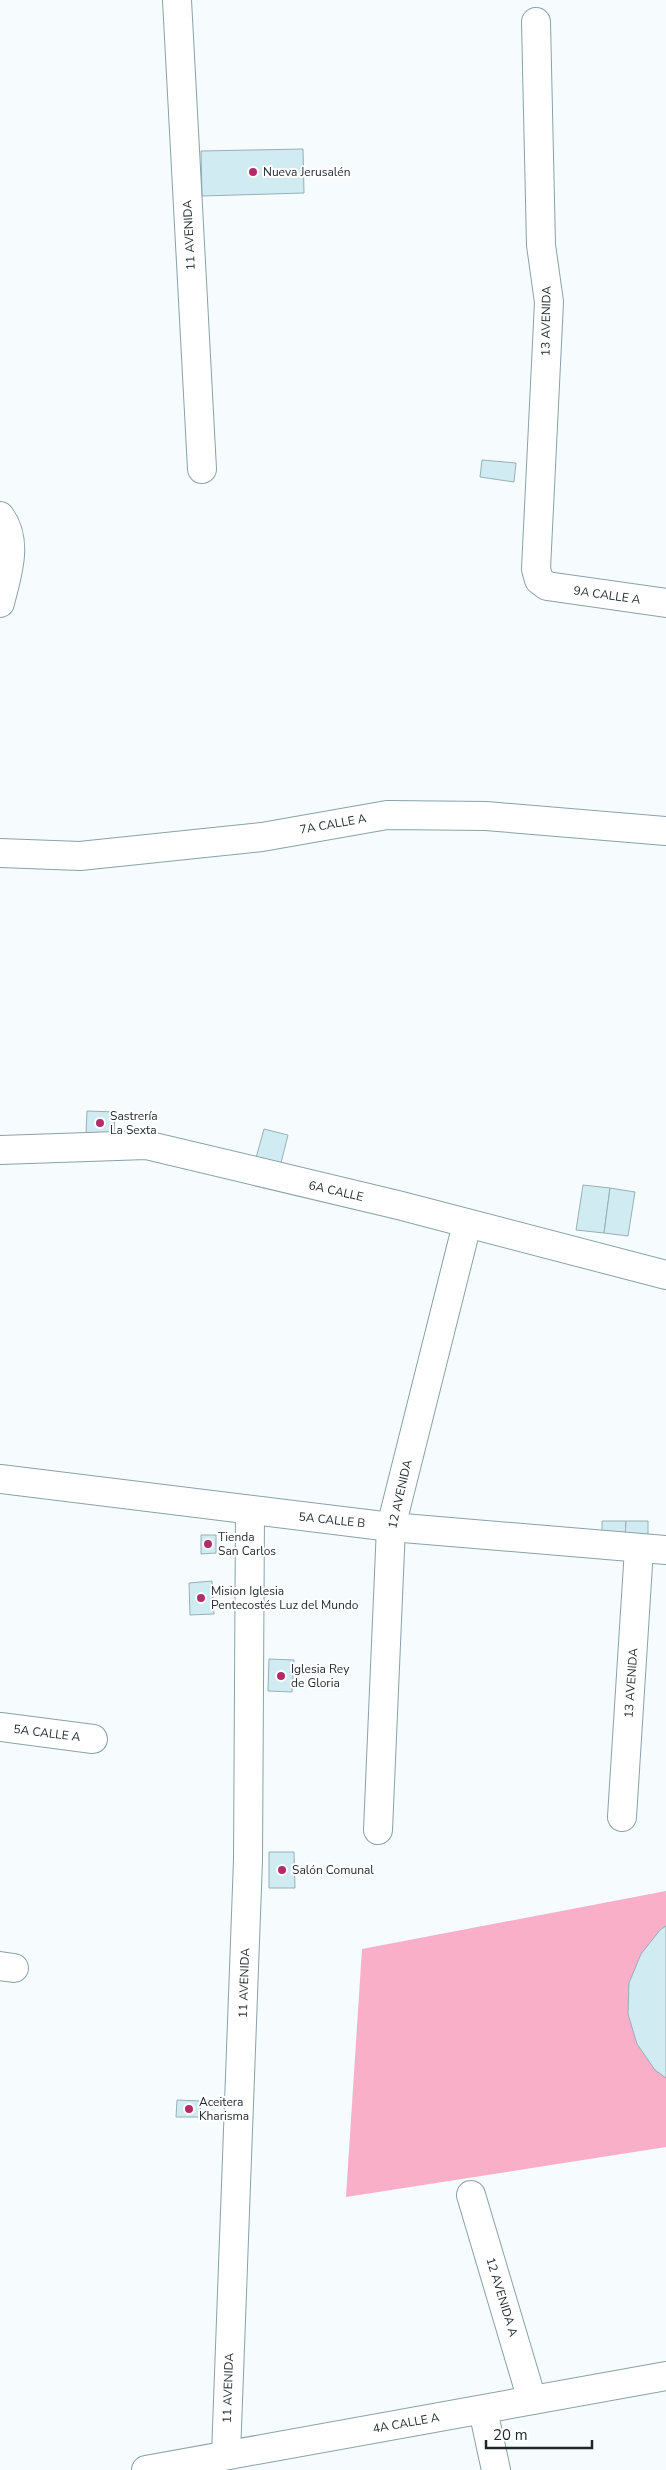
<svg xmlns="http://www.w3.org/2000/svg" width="666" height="2470" font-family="'Nunito Sans',sans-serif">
<rect width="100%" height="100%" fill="#f6fbfd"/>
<!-- green -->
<polygon fill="#f8afc7" points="666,1891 666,2147 346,2197 362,1949"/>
<!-- building -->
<g fill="#d1ebf2" stroke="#97b0b6">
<polygon points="303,149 304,193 202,196 201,151"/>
<polygon points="482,460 516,463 514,482 480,477"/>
<polygon points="87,1111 115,1112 114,1136 86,1134"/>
<polygon points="264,1129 288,1135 279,1171 254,1165"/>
<polygon points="583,1185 610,1188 604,1233 576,1230"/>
<polygon points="610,1188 635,1192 628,1236 604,1233"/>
<polygon points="602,1521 626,1521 625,1540 602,1540"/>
<polygon points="626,1521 648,1521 648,1541 625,1540"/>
<polygon points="201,1535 216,1535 216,1553 201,1554"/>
<polygon points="212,1581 214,1614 190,1615 189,1583"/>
<polygon points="269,1659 294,1660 292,1692 268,1691"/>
<polygon points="269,1852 294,1852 295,1888 269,1888"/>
<polygon points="666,1926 666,2078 655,2070 637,2044 628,2014 629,1983 641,1954 660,1930"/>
<polygon points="177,2100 201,2101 200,2117 176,2117"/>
</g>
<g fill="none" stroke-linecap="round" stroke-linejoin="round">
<!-- minor casing -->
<g stroke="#89a2a8" stroke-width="30">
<g id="minor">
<polyline points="177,0 202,469"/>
<polyline points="536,22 541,245 549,302 536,569 539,580 547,586 666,603"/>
<path d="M0,516C19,542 7,574 0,603"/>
<polyline points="0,853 80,856 262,837 387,815 486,816 666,831"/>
<polyline points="0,1150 146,1145 398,1205 666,1275"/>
<polyline points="0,1479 391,1527 666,1550"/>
<polyline points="0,1727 93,1739"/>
<polyline points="622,1817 639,1549"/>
<polyline points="378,1830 391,1527 467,1224"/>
<polyline points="0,1966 14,1968"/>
<polyline points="471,2195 532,2400"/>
<polyline points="483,2410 496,2470"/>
<polyline points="226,2455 248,1860 250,1511"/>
<polyline points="146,2470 666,2376"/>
</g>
</g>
<!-- minor -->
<use href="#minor" stroke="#fff" stroke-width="28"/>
</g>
<!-- markers -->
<g fill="#b42b69" stroke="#fff" stroke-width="2">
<circle cx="253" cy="172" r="5"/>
<circle cx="100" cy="1123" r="5"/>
<circle cx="208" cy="1544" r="5"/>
<circle cx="201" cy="1598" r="5"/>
<circle cx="281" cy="1676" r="5"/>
<circle cx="282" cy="1870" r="5"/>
<circle cx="189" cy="2109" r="5"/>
</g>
<g text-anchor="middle" stroke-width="4" stroke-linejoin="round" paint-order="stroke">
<!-- poi labels -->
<g font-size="12" fill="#1e282a" stroke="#fff" text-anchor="start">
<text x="263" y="176">Nueva Jerusalén</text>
<text x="110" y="1120">Sastrería<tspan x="110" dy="14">La Sexta</tspan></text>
<text x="218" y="1541">Tienda<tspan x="218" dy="14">San Carlos</tspan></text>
<text x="211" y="1595">Mision Iglesia<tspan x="211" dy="14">Pentecostés Luz del Mundo</tspan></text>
<text x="291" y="1673">Iglesia Rey<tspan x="291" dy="14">de Gloria</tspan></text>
<text x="292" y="1874">Salón Comunal</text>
<text x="199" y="2106">Aceitera<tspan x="199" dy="14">Kharisma</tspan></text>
</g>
<!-- street labels -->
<g font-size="12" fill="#1e282a" stroke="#fff">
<text transform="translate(189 235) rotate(-93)" y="4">11 AVENIDA</text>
<text transform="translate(546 321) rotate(-89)" y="4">13 AVENIDA</text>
<text transform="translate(607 595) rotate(8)" y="4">9A CALLE A</text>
<text transform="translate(333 824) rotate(-10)" y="4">7A CALLE A</text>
<text transform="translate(336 1191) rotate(13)" y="4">6A CALLE</text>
<text transform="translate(400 1494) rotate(-77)" y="4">12 AVENIDA</text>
<text transform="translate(332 1520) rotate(6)" y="4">5A CALLE B</text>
<text transform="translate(631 1683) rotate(-86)" y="4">13 AVENIDA</text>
<text transform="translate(47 1733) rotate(7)" y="4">5A CALLE A</text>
<text transform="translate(244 1983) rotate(-88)" y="4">11 AVENIDA</text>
<text transform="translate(502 2297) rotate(73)" y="4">12 AVENIDA A</text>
<text transform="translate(228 2388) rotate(-88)" y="4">11 AVENIDA</text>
<text transform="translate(406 2423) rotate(-10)" y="4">4A CALLE A</text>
</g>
</g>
<!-- scale -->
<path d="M486 2440v8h106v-8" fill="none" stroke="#1e282a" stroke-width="2.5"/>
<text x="493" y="2440" font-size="15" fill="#1e282a" stroke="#ffffff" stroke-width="4" paint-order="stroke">20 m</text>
</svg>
